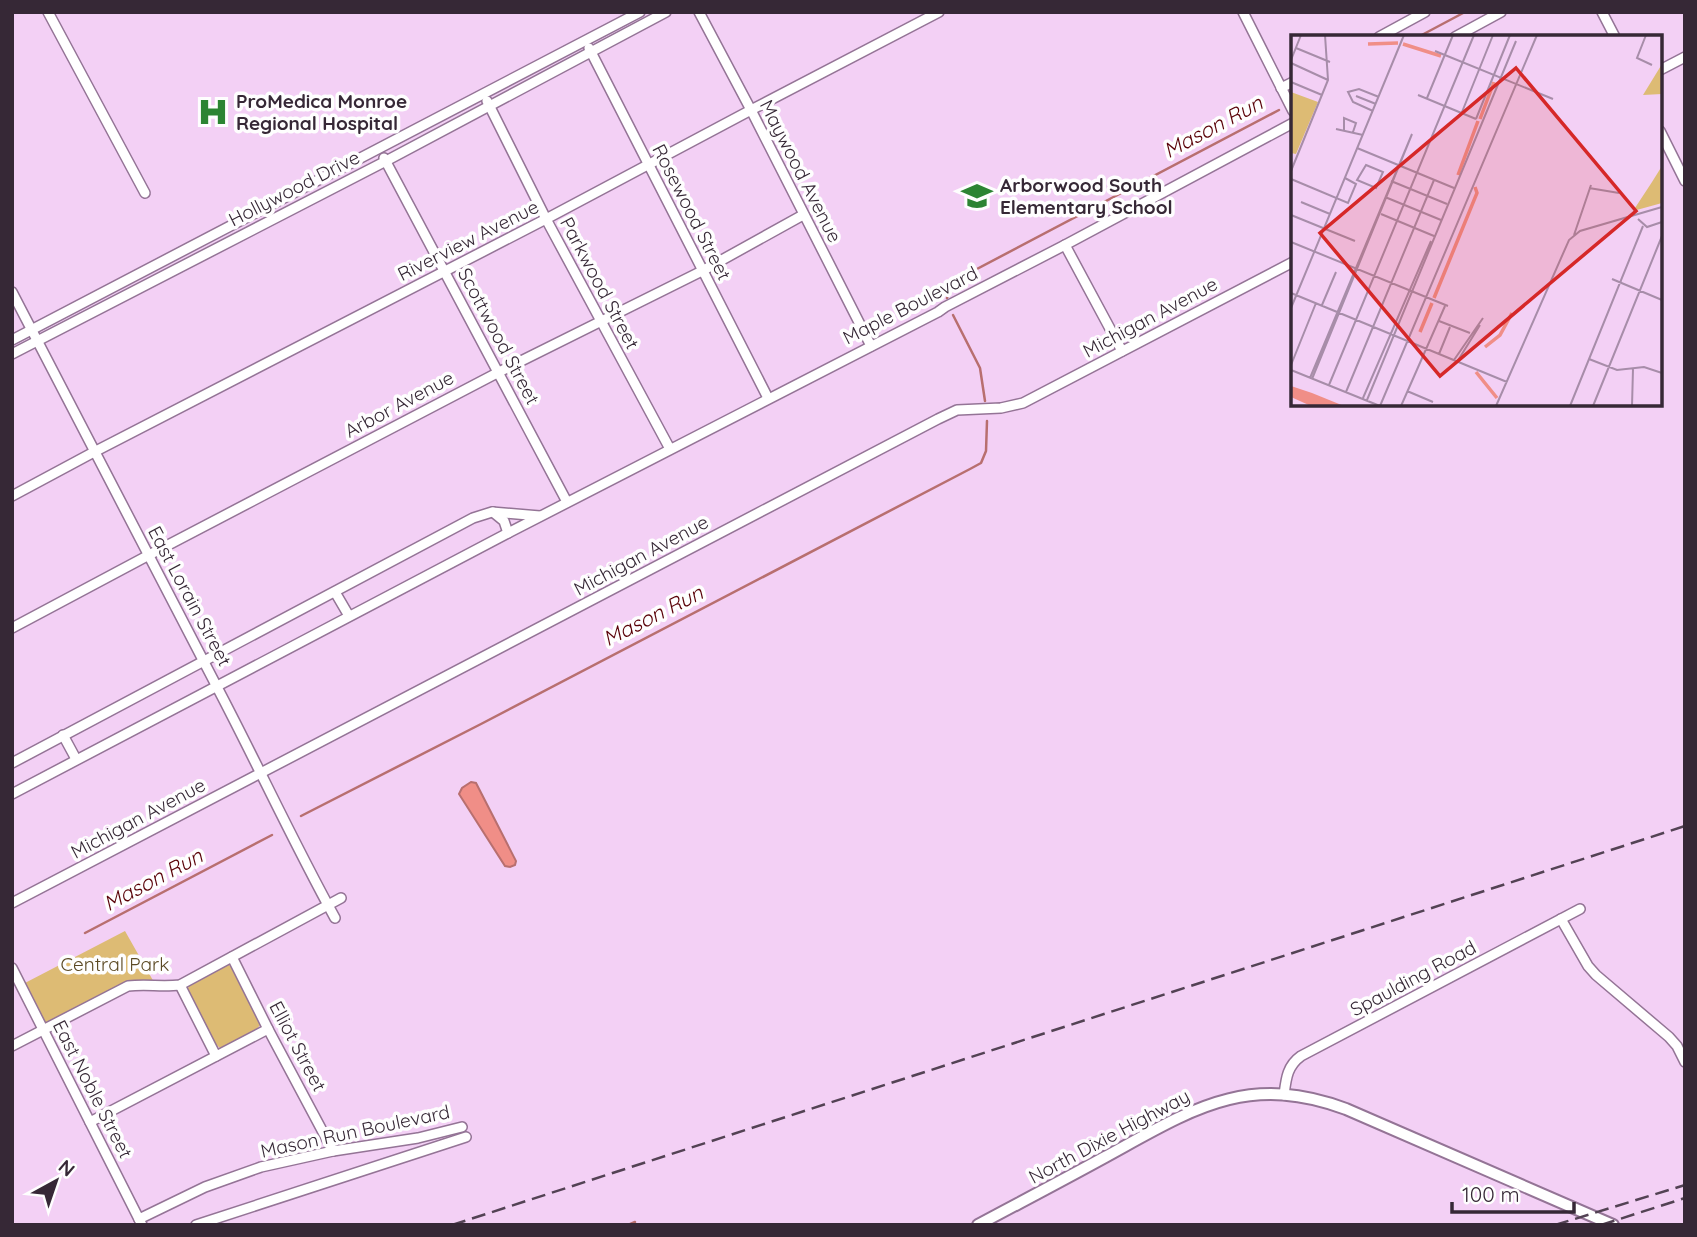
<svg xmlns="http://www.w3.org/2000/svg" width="1697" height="1237" font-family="Quicksand,sans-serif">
<rect width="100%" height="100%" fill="#f3d0f5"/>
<!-- green -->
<g fill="#ddbb74">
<polygon points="125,931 155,984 142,984 48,1023 41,1020 23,984"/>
<polygon points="223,965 229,965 234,968 261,1024 255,1031 225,1047 220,1048 213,1042 187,993 189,984"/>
</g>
<!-- water -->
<polygon fill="#f08e87" stroke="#b86f6f" stroke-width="2" points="471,782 476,783 516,861 515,865 510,867 505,866 459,794 462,788"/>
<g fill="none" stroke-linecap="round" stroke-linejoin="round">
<!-- stream -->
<g stroke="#b86f6f" stroke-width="2.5">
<polyline points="1418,37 1465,12"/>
<polyline points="947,298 951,285 956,280 1279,110"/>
<polyline points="953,315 980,368 985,401"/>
<polyline points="301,816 481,724 970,469 981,463 986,451 987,421"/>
<polyline points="85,933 272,835"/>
<polyline points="628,1225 635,1222"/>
</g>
<!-- minor casing -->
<g stroke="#947496" stroke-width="12">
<g id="minor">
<polyline points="48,12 145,193"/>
<polyline points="699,12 751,110 871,346"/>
<polyline points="1243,12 1293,111"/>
<polyline points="1602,12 1615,37"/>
<polyline points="1379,37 1425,12"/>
<polyline points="1455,37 1501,12"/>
<polyline points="589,48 768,398"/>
<polyline points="1660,70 1685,57"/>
<polyline points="1281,88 1293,82"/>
<polyline points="487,101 546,219 670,449"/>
<polyline points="1660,131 1685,181"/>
<polyline points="384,158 567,502"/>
<polyline points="1065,245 1122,351"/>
<path d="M12,292C80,424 149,555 217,687C257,763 293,842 335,918"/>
<polyline points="12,340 640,12"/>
<polyline points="12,354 386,161 666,12"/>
<polyline points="12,496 94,452 546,219 751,110 939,12"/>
<polyline points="493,512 504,521 508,533"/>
<polyline points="335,592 349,616"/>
<polyline points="12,628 149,555 499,372 702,271 803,215"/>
<polyline points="63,735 76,759"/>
<polyline points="12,763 473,518 492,512 540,516"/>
<polyline points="12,794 508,533 938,312 945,307 1065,245 1293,123"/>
<polyline points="12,903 938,419 957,410 1001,408 1023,403 1293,262"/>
<polyline points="1561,919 1588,966 1596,975 1669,1037 1677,1046 1685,1062"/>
<polyline points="232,957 268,1029 333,1151"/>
<polyline points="12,968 142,1225"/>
<polyline points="180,985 216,1056"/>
<path d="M12,1046L128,986C146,984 162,987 180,985L341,898"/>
<path d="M1284,1095C1286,1079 1287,1066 1301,1056L1580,909"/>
<polyline points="90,1122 268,1029"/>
<polyline points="139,1219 205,1187 261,1167 333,1151 418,1138 462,1127"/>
<polyline points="196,1225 466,1137"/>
</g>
</g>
<!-- major casing -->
<g stroke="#947496" stroke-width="14">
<path id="major" d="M978,1225C1021,1202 1063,1180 1105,1157C1191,1110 1246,1072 1346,1109L1613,1225"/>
</g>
<!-- minor -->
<use href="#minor" stroke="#fff" stroke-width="9"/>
<!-- major -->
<use href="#major" stroke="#fff" stroke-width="10"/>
<!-- rail -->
<g stroke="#534254" stroke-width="2.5" stroke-dasharray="14 7" stroke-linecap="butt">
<polyline points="452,1225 1685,826"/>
<polyline points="1555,1225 1685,1185"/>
<polyline points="1601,1225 1685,1198"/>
</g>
</g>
<!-- icons -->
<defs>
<g id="hospital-bare" transform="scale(2.415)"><path d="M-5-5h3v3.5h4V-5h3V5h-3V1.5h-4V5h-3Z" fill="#2c8433" stroke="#fefefe" stroke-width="2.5" paint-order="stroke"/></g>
<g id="school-bare" transform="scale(2.415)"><path d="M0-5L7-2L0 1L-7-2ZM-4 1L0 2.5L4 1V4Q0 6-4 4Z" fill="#2c8433" stroke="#fefefe" stroke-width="2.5" paint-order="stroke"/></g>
</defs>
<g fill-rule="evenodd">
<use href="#hospital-bare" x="213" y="112"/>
<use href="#school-bare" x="977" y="196"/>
</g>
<g text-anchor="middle" stroke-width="7" stroke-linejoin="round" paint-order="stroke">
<!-- poi labels -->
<g font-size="19" font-weight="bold" fill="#362836" stroke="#fefefe" text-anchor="start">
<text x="236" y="108">ProMedica Monroe<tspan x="236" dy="22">Regional Hospital</tspan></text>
<text x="1000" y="192">Arborwood South<tspan x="1000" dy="22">Elementary School</tspan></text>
</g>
<!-- street labels -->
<g font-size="19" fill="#362836" stroke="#fefefe">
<text transform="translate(801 171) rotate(63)" y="7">Maywood Avenue</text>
<text transform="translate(294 188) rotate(-27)" y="7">Hollywood Drive</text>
<text transform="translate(692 212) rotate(63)" y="7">Rosewood Street</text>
<text transform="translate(468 240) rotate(-27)" y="7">Riverview Avenue</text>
<text transform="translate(600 283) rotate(62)" y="7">Parkwood Street</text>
<text transform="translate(910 305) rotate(-27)" y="7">Maple Boulevard</text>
<text transform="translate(1150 317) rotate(-28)" y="7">Michigan Avenue</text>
<text transform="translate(499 336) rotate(62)" y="7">Scottwood Street</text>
<text transform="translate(399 404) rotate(-28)" y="7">Arbor Avenue</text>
<text transform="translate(641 555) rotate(-28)" y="7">Michigan Avenue</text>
<text transform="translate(190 596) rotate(62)" y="7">East Lorain Street</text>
<text transform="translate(138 818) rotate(-28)" y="7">Michigan Avenue</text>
<text transform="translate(1413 978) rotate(-28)" y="7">Spaulding Road</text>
<text transform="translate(298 1046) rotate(62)" y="7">Elliot Street</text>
<text transform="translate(93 1089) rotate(63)" y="7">East Noble Street</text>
<text transform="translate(355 1131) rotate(-12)" y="7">Mason Run Boulevard</text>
<text transform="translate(1109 1136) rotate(-28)" y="7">North Dixie Highway</text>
</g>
<!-- park labels -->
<g font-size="19" fill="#5b4923" stroke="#fefefe">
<text x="115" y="971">Central Park</text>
</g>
<!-- water labels -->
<g font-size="21" font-style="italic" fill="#590007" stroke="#fefefe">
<text transform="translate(1213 127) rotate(-28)" y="7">Mason Run</text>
<text transform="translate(653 616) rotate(-27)" y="7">Mason Run</text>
<text transform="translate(153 880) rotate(-28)" y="7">Mason Run</text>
</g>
</g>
<!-- overview -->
<g transform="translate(1291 35)">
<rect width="371" height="371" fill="#f3d0f5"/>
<path d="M371,29V59L352,60ZM0,57L27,67L5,119L0,118ZM371,131V168L342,176L361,147Z" fill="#ddbb74"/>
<path d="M0,351L21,358L53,371H20L0,362Z" fill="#f08e87"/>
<path fill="none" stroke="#f08e87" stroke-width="3.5" d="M77,9L107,8M112,9L150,21M189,84L203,47M167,140L187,86M143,263L186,158L184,152M129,297L141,268M194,312L209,300L221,278M185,337L206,363"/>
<path fill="none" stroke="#a78da9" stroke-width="2" d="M355,0L346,23L361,30M5,13L39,27M144,16L262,64M0,25L10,0M0,28L37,45M0,47L31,60M127,60L185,84M65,61L85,69M136,63L162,0M82,76L62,67L57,57L68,54L88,62M171,77L202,0M185,84L219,0M45,94L72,100M53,95V83L65,88L62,97M66,113L163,153M75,130L92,137L85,153L66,145ZM0,136L37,45L34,0M0,144L57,168L65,149L54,143M100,146L156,169M298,153L328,158M94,162L150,185M10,167L39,179M90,179L143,201M0,180L64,206M347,184L356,192L371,187M283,200L300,150M0,207L157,271M321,244L371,265M0,258L216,347M31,270L45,237M0,273L113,0M148,286L179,298M148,319L159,292M298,324L326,335L353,332L371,338M163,325L192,283M166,327L189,290M0,330L25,268M0,335L89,371M19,343L121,99L21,344M38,350L183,0M116,356L142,367M55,357L143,145M72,363L140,206M76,365L225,6M89,371L246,0M110,371L154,271M205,371L278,205L289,196L371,172M279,371L352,191M302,371L371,201M341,371L342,334"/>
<path fill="#d62828" fill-opacity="0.15" stroke="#d62828" stroke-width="3.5" d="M225,33L345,176L149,341L29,198Z"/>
<rect width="371" height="371" fill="none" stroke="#362836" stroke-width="3.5"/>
</g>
<!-- border -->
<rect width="1697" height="1237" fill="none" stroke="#362836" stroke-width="28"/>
<!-- north arrow -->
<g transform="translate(56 1181) rotate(40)" stroke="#fefefe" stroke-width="5" paint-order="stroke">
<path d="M0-5L12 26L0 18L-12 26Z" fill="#362836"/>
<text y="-10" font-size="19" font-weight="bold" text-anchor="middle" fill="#362836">N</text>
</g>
<!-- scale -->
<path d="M1452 1202v10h122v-10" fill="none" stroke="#362836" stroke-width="3.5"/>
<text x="1462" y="1202" font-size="21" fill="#362836" stroke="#fefefe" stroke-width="5" paint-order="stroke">100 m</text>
</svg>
